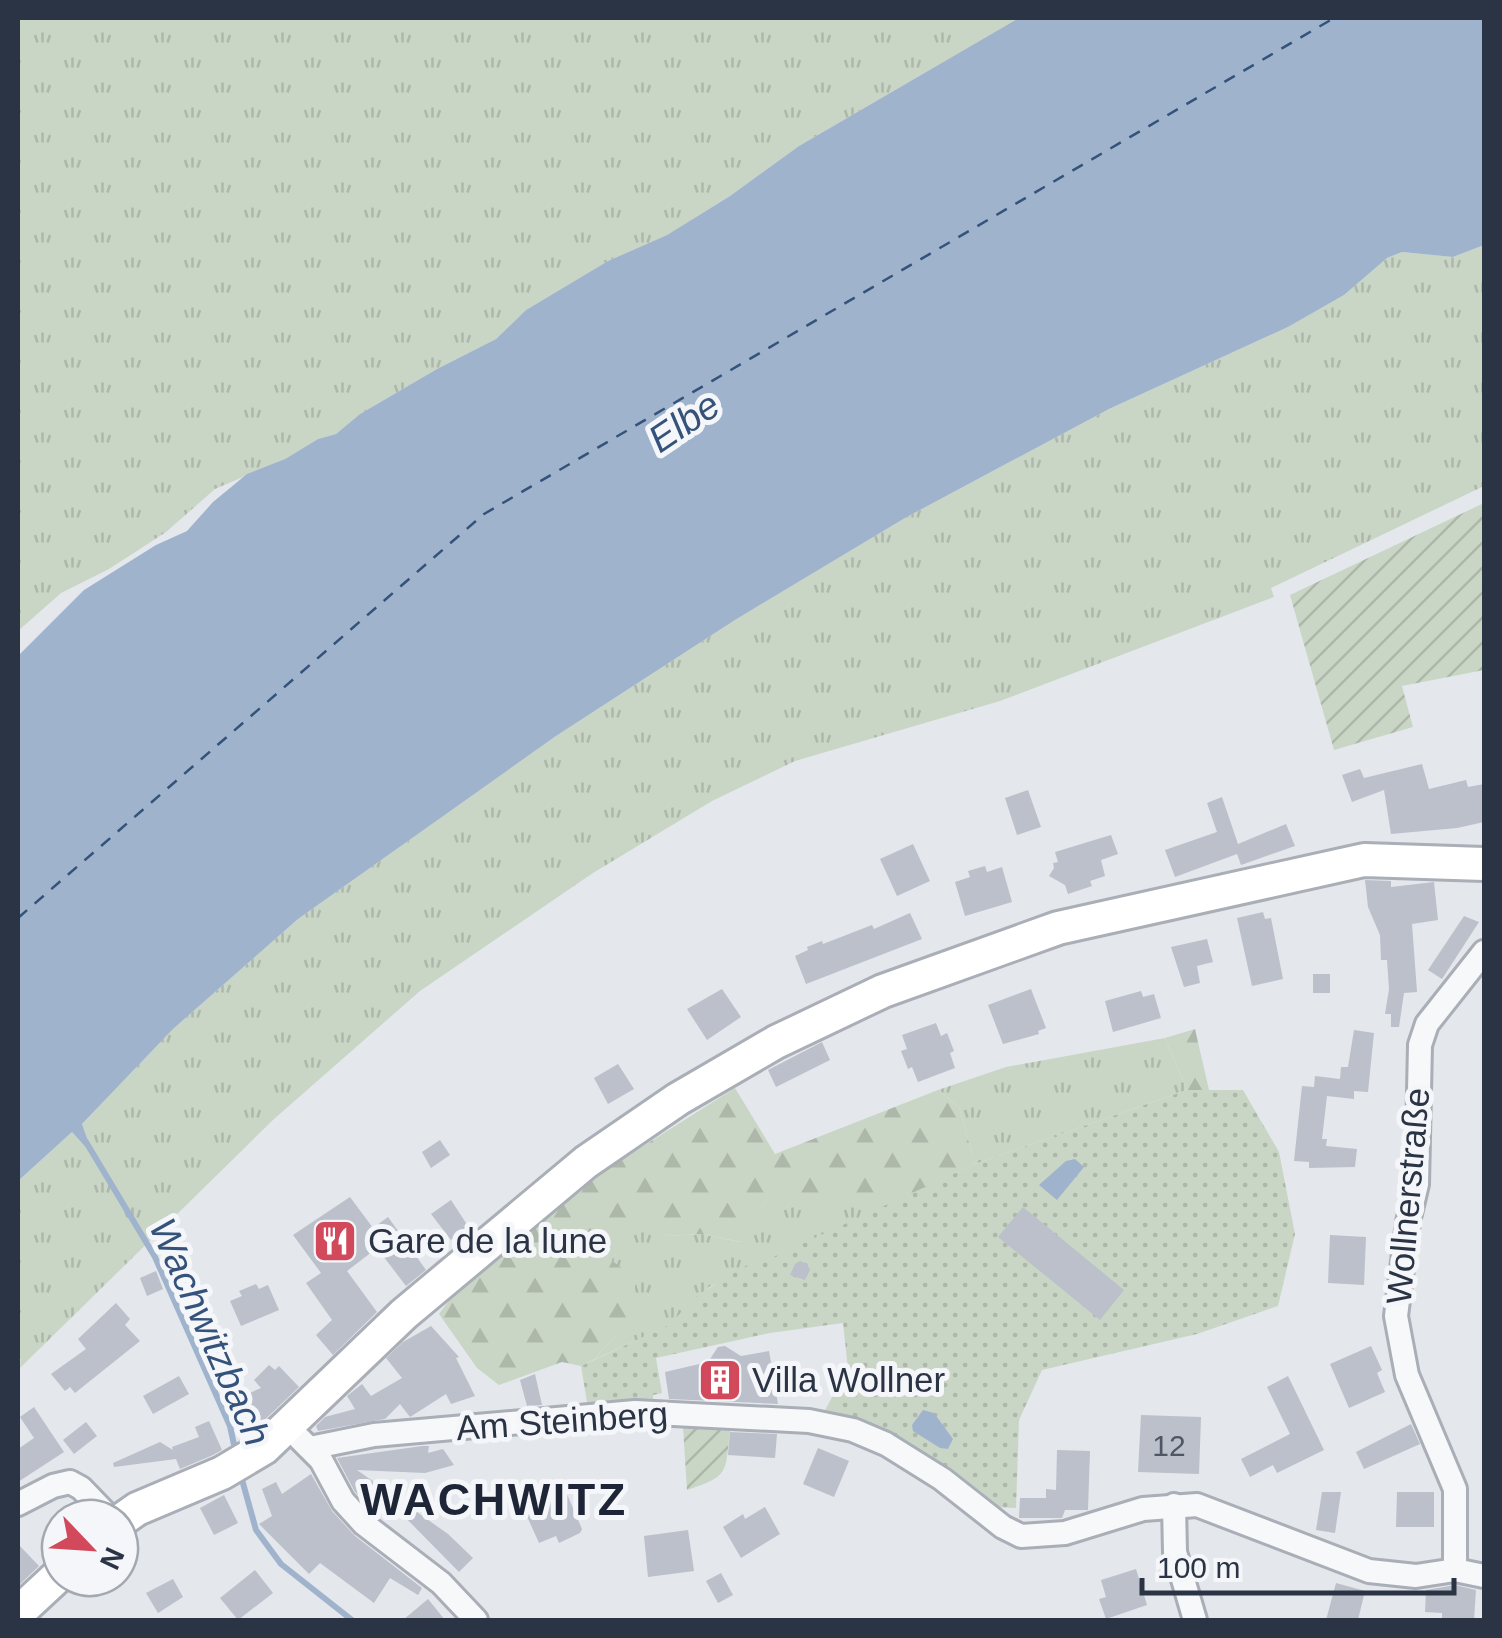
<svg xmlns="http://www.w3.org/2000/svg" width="1502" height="1638" font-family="Arial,sans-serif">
<defs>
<pattern id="grass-tufts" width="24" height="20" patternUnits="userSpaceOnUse" patternTransform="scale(2.5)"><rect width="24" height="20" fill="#c9d6c5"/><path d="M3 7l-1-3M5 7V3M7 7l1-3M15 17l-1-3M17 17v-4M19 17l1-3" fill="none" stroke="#adb8ab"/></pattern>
<pattern id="forest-firs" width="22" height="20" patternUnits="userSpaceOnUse" patternTransform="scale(2.5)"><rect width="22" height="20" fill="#c9d6c5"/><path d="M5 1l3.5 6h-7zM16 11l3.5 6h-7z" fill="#adb8ab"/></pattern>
<pattern id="park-dots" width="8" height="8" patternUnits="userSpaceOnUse" patternTransform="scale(2.5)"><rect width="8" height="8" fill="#c9d6c5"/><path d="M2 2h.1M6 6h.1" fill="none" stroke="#adb8ab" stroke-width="1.8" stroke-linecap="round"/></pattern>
<pattern id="garden-furrows" width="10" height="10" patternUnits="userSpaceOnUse" patternTransform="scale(2.5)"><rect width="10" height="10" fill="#c9d6c5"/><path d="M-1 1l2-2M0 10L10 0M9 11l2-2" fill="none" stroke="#adb8ab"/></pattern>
</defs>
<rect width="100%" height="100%" fill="#e4e7ec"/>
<!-- grass -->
<g fill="url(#grass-tufts)">
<polygon points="18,18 1019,18 799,146 730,196 667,235 608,261 526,310 496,339 437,369 360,414 336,434 318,439 285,459 215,489 166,532 109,569 61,593 18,631"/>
<polygon points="1484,245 1484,486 1271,588 1274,597 1000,701 795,761 712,801 593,873 420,991 274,1119 20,1368 21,1359 18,1360 18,1181 72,1132 88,1150 91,1149 82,1124 173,1029 298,919 556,736 735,620 905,518 1109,409 1288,327 1344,295 1387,258 1402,252 1453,257"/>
<polygon points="1165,1038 1187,1090 975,1164 959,1107 938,1090 1006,1067"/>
<polygon points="767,1199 901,1199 709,1287 670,1325 593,1360 617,1334 611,1260 643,1218 667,1236 701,1234 740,1242"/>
</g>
<!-- forest -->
<g fill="url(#forest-firs)">
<polygon points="1195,1029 1209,1090 1187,1090 1165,1038"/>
<polygon points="735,1088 775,1154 938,1090 959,1107 975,1164 901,1199 767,1199 741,1242 701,1234 667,1236 643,1219 611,1260 635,1278 635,1304 617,1334 593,1360 581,1366 562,1362 499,1385 477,1368 439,1314 450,1299 596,1176"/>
</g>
<!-- park -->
<polygon fill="url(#park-dots)" points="1187,1090 1243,1090 1279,1152 1295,1234 1278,1306 1197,1334 1042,1370 1019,1420 1016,1508 992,1507 822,1416 841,1380 849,1378 843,1323 770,1333 656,1358 662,1393 653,1395 653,1404 588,1408 581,1366 669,1325 699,1294 749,1264 754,1266 975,1164"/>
<!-- garden -->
<g fill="url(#garden-furrows)">
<polygon points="1484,503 1484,670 1402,686 1413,727 1334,750 1290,595"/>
<path d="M683,1427L730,1431C725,1473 730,1476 687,1490Z"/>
</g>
<!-- water -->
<g fill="#9fb4cc">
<polygon points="1019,18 1484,18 1484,245 1453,257 1402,252 1387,258 1344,295 1288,327 1109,409 905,518 735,620 556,736 298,919 173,1029 82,1124 91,1149 89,1151 72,1132 18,1181 18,656 84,590 156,545 187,531 213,502 247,474 285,459 318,439 336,434 360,414 437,369 496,339 526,310 608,261 667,235 730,196 799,146"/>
<polygon points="1075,1159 1084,1167 1057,1200 1039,1185 1066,1161"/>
<polygon points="923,1410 934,1413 953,1439 948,1449 940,1448 913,1431 912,1425"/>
</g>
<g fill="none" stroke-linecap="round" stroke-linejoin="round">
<!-- stream -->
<g stroke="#9fb4cc" stroke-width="6">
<polyline points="86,1142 155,1257 230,1426 236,1454"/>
<polyline points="241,1476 256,1530 281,1564 352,1620"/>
</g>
<!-- ferry -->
<polyline stroke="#34527a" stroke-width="2.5" stroke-dasharray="12 10" stroke-linecap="butt" points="18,918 484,514 1334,18"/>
</g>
<!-- building -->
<g fill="#bbc0ca">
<polygon points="1422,764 1429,789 1466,780 1468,787 1484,784 1484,822 1457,828 1391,834 1384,790 1352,802 1342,775 1360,769 1364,778"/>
<polygon points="1028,790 1041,827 1017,835 1005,798"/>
<polygon points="1222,797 1238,844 1286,824 1295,846 1241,865 1237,854 1175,877 1165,850 1217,832 1207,803"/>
<polygon points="1111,835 1118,854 1101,860 1105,876 1090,881 1092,886 1068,894 1065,885 1049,876 1054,868 1053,863 1058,862 1055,852"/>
<polygon points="913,844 930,881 897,896 880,859"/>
<polygon points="985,866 987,872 1002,867 1012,902 965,916 955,882 970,877 968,871"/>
<polygon points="1365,880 1391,881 1391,887 1434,882 1438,920 1412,924 1417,992 1404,993 1399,1027 1391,1027 1391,1014 1385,1014 1389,989 1387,960 1381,960 1380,935 1368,907"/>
<polygon points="1263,912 1265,919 1271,918 1283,979 1252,986 1237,918"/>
<polygon points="910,913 922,939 806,984 795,956 808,950 807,947 822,941 823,944 872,925 874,929"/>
<polygon points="1464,916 1479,922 1442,979 1428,970"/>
<polygon points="1207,939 1213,962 1197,966 1200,983 1184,987 1171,947"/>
<rect x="1313" y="974" width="17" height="19"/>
<polygon points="722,989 741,1017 707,1040 687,1009"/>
<polygon points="1031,989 1046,1028 1038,1031 1039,1034 1003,1044 988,1005"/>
<polygon points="1141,991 1143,997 1154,994 1161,1018 1113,1032 1105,1001"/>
<polygon points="936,1023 941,1036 947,1033 954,1051 950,1053 955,1068 918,1082 912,1067 908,1069 901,1051 907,1049 902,1035"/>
<polygon points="1354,1030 1374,1033 1368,1092 1354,1091 1354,1099 1327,1096 1322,1139 1327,1139 1326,1146 1357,1149 1355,1167 1309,1168 1309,1162 1294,1161 1302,1086 1314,1087 1315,1076 1340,1079 1341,1067 1348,1067"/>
<polygon points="822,1042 830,1060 776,1087 768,1070"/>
<polygon points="618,1064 634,1089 608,1104 594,1078"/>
<polygon points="440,1140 450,1155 431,1168 422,1152"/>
<polygon points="350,1197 373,1228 388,1217 426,1270 406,1286 377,1248 347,1271 377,1312 333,1355 316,1335 332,1320 306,1283 321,1273 293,1235"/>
<polygon points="451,1200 468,1226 451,1240 431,1214"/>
<polygon points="1023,1207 1124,1290 1100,1320 998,1237"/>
<polygon points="1330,1235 1366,1237 1364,1285 1328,1283"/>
<polygon points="800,1261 807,1264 810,1270 805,1280 790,1275 795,1264"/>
<polygon points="156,1271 163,1289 147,1296 140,1278"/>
<polygon points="256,1284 259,1289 268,1285 279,1310 241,1326 230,1301 242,1296 239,1291"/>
<polygon points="116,1303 130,1319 125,1325 140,1341 75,1393 70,1387 65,1391 51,1374 86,1349 78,1339"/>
<polygon points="431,1326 459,1357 456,1358 475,1396 451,1404 446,1394 410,1417 400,1404 385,1419 318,1431 316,1426 325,1417 355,1409 347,1396 362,1384 371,1396 402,1378 386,1358 403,1342"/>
<polygon points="725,1346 741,1356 769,1351 778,1404 669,1399 665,1372 708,1362 718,1347"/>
<polygon points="1371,1346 1382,1370 1377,1373 1385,1392 1349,1408 1330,1364"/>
<polygon points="269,1365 275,1370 279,1366 299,1387 253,1431 243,1396 261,1388 254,1380"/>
<polygon points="535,1374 542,1405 527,1406 520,1380"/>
<polygon points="179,1376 189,1394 153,1414 143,1396"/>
<polygon points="1288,1376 1324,1450 1277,1473 1273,1465 1250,1477 1241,1459 1290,1434 1267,1387"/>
<polygon points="34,1407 64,1452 18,1482 18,1449 34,1438 20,1417"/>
<polygon points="1141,1415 1201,1417 1199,1474 1138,1472"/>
<polygon points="209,1421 222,1450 213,1455 180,1469 176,1459 114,1467 113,1463 160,1442 173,1450 172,1447 199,1437 195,1427"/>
<polygon points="86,1422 97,1436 74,1454 63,1440"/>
<polygon points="1411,1424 1420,1444 1364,1469 1356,1452"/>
<polygon points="730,1432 777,1434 775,1458 728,1455"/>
<polygon points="422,1446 429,1446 428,1453 443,1449 454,1465 425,1473 357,1470 398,1499 379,1517 355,1492 337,1458"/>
<polygon points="818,1448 849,1461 834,1497 803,1484"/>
<polygon points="1057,1450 1090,1451 1088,1510 1065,1510 1062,1518 1019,1518 1020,1498 1046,1498 1046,1489 1056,1490"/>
<polygon points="311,1474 332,1511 355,1536 422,1588 418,1595 390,1578 374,1603 320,1563 309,1574 259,1524 272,1516 262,1489 276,1482 282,1494"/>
<polygon points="563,1485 582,1529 580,1533 559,1543 556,1536 539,1543 521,1503"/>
<polygon points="1322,1492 1341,1492 1335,1533 1316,1530"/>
<polygon points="1397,1492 1434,1492 1434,1527 1396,1527"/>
<polygon points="224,1495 238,1523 214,1535 200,1508"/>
<polygon points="400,1500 448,1534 473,1558 459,1572 395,1507"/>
<polygon points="765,1507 780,1534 741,1558 723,1527 743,1514 745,1519"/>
<polygon points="688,1530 694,1571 648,1577 644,1536"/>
<polygon points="18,1544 39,1566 18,1586"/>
<polygon points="1136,1569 1147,1605 1106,1619 1099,1599 1106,1597 1101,1580"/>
<polygon points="255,1570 273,1593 238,1620 220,1598"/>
<polygon points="721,1573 733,1595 718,1603 706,1581"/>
<polygon points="173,1579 183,1597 158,1613 146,1593"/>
<polygon points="1336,1583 1365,1591 1358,1620 1326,1620"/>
<polygon points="1455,1585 1476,1590 1474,1620 1442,1620 1442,1613 1425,1612 1426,1590"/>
<polygon points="428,1599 445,1620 403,1620"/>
</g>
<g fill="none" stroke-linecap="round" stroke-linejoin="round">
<!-- street casing -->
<g stroke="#a9aeb7" stroke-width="28">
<g id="street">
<polyline points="300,1439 321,1460 343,1501 364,1524 441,1583 476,1620"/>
<polyline points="310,1448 374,1435 635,1412 809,1421 853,1430 886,1444 942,1479 1003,1527 1021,1536 1065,1533 1143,1509 1197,1505 1369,1571 1416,1576 1455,1570 1484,1576"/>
<polyline points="18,1504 53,1486 70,1482 81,1488 110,1518"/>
<polyline points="1174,1505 1175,1552 1195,1620"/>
<polyline points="1455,1570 1455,1489 1407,1375 1396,1316 1408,1222 1417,1184 1420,1045 1427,1024 1484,952"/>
</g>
</g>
<!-- secondary casing -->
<g stroke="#a9aeb7" stroke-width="38">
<g id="secondary">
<polyline points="120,1521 137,1509 222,1473 264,1448 404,1314 586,1162 678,1099 776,1042 883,991 1058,928 1364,860 1484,864"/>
<polyline points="18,1613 60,1574"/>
</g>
</g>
<!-- street -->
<use href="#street" stroke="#f7f8fa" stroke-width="22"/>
<!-- secondary -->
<use href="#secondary" stroke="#fff" stroke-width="32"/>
</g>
<!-- icons -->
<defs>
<g id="restaurant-square" transform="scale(2.25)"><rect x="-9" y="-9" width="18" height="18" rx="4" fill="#d1495b" stroke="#f4f6f9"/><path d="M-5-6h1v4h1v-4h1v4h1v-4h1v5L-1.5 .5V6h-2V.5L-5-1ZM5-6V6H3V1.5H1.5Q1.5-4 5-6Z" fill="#fff"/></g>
<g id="building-square" transform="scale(2.25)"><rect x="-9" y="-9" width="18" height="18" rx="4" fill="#d1495b" stroke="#f4f6f9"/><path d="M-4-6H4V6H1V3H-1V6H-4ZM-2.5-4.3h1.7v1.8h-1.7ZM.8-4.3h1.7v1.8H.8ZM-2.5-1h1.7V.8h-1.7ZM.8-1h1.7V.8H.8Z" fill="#fff"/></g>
</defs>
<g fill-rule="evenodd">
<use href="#restaurant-square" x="335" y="1241"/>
<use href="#building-square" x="720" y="1380"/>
</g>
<g text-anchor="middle" stroke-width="10" stroke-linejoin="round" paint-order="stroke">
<!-- number labels -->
<g font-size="30" fill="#4f5766">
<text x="1169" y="1456">12</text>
</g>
<!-- street labels -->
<g font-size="35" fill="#2b3445" stroke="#f4f6f9">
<text transform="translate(1408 1196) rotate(-85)" y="12">Wollnerstraße</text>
<text transform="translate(562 1421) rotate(-4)" y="12">Am Steinberg</text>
</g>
<!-- poi labels -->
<g font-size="35" fill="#2b3445" stroke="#f4f6f9" text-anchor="start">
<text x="368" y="1253">Gare de la lune</text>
<text x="752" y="1392">Villa Wollner</text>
</g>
<!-- water labels -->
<g font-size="38" font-style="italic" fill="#34527a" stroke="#f4f6f9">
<text transform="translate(684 422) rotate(-34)" y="13">Elbe</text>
<text transform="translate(210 1332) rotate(66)" y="13">Wachwitzbach</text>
</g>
<!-- district labels -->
<g font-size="45" font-weight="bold" letter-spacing="2.5" fill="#1d2536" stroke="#f4f6f9">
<text x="494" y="1515">WACHWITZ</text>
</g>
</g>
<!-- border -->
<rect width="1502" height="1638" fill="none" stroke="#2b3445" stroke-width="40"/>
<!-- north arrow -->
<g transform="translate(90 1548) rotate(115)"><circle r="48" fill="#f4f6f9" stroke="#a4a8b1" stroke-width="2.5"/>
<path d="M0-8L18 38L0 25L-18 38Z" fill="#d1495b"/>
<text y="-15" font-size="28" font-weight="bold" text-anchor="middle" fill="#2b3445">N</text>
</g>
<!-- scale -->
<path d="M1142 1578v15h312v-15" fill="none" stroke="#2b3445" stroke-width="5"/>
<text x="1157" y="1578" font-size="30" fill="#2b3445" stroke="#f4f6f9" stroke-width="8" paint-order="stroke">100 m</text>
</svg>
